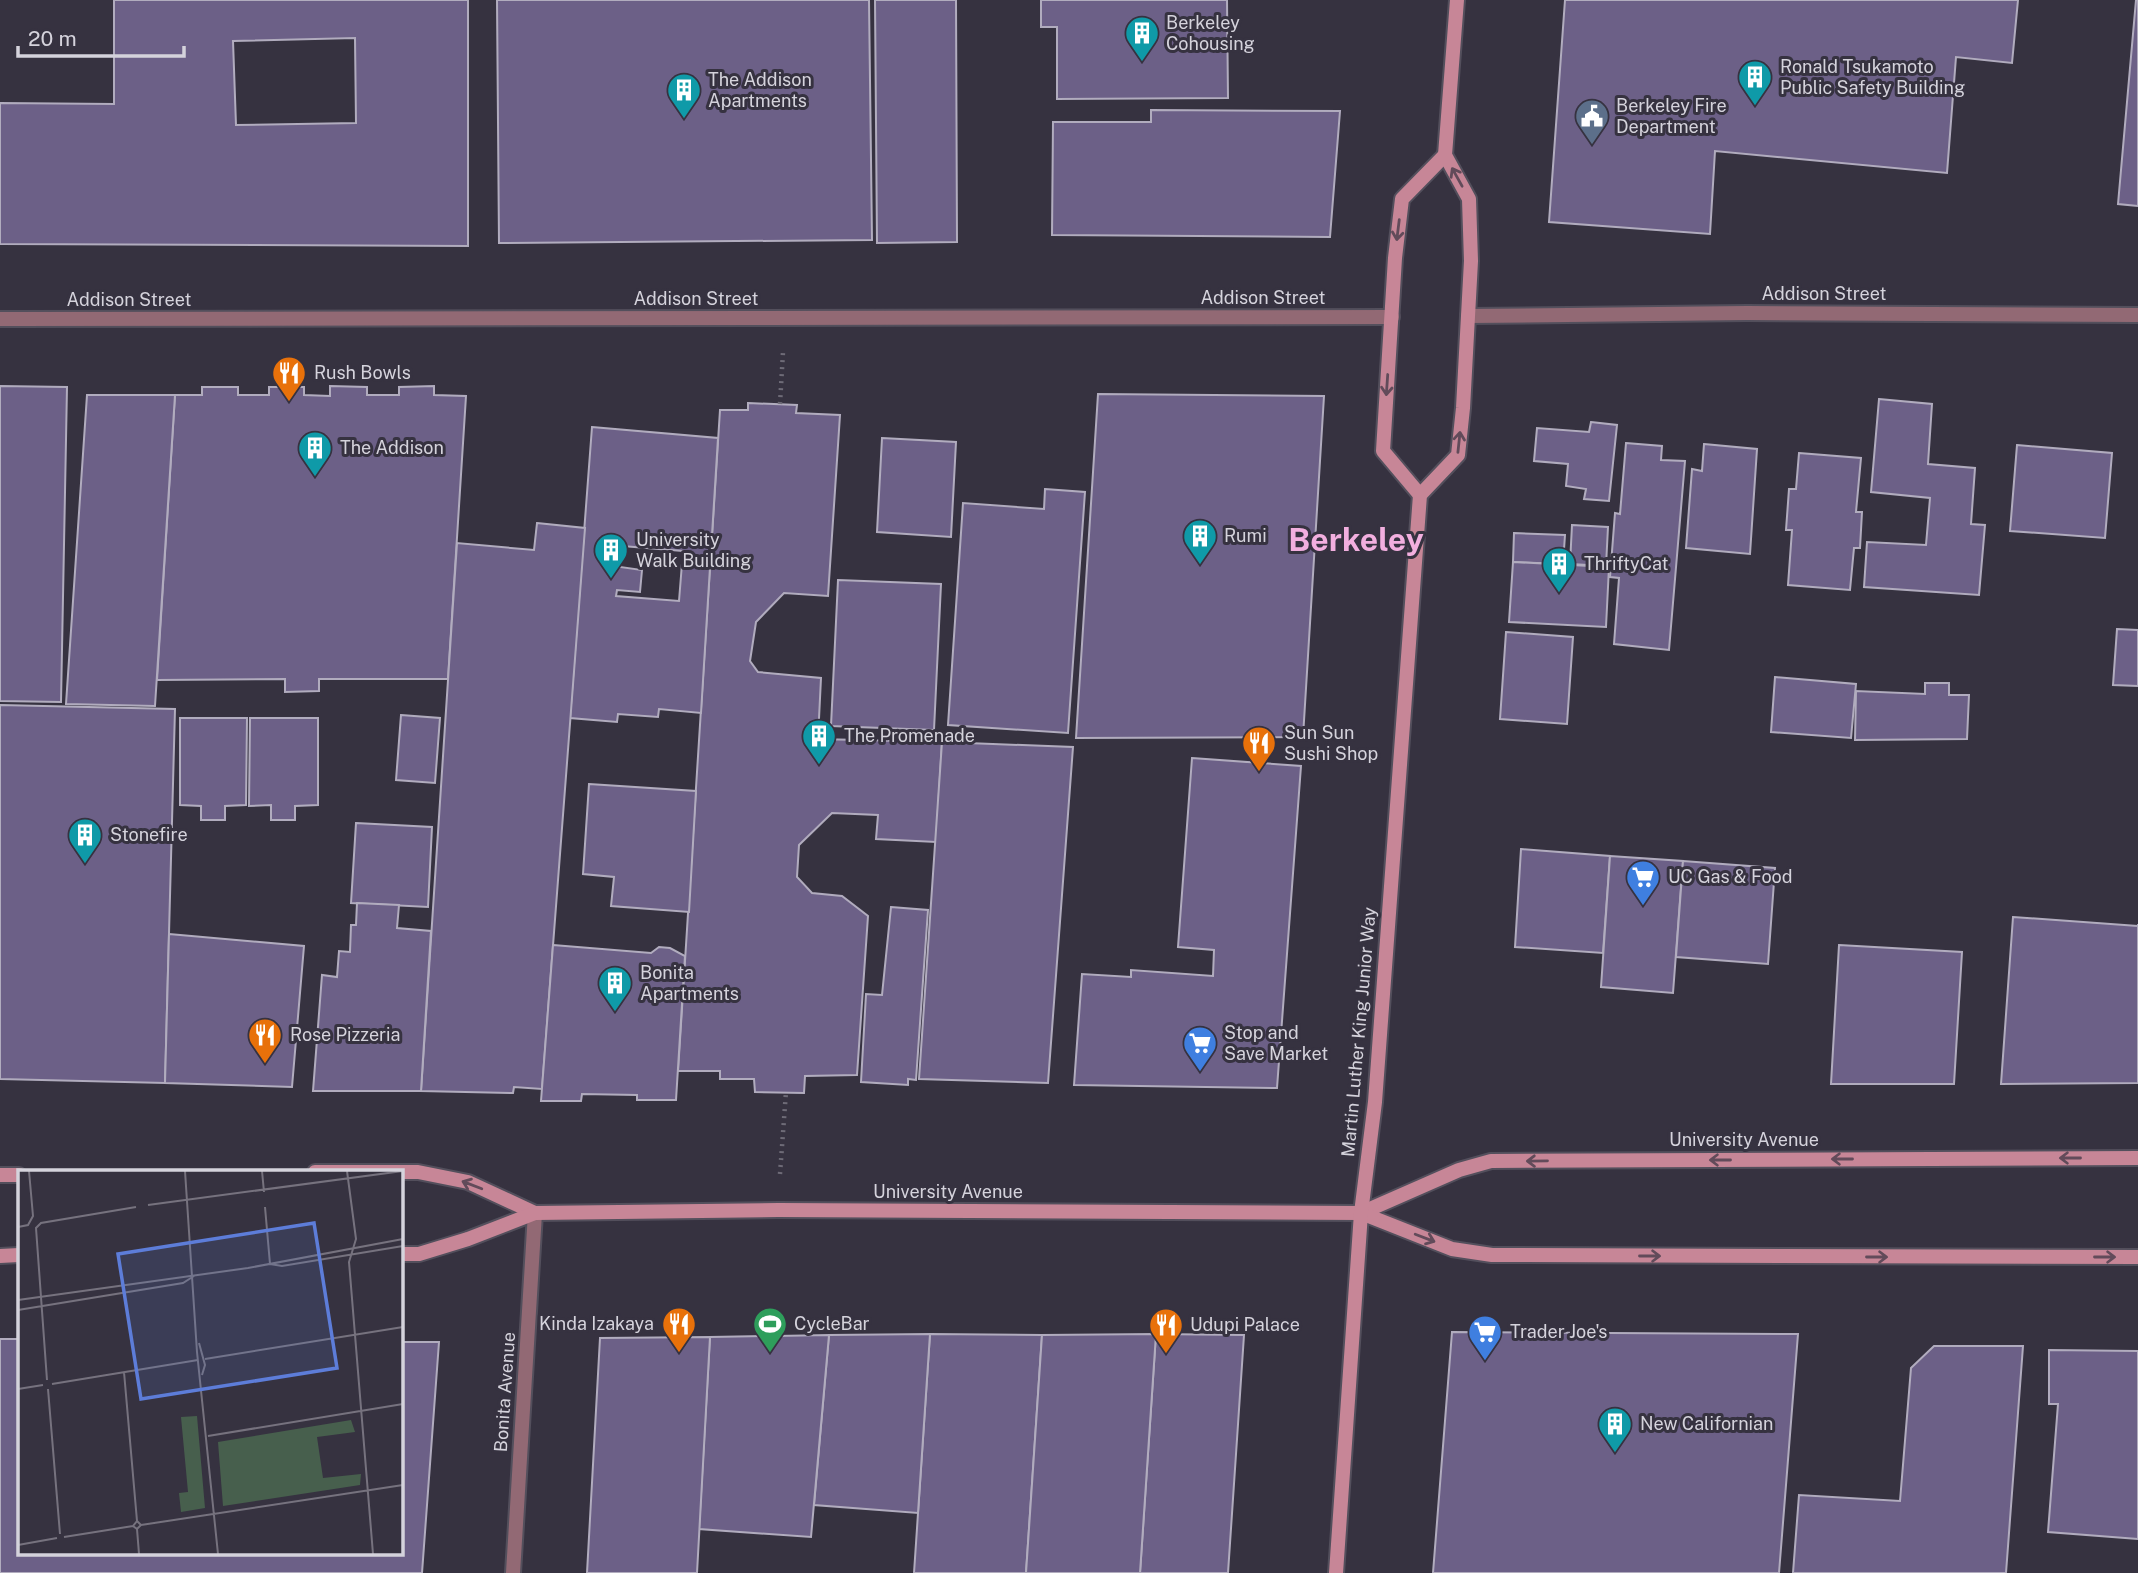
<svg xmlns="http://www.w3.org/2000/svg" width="2138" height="1573" font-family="'Public Sans',sans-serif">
<rect width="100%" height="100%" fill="#363240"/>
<!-- building -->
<g fill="#6c6087" stroke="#b1acbe" stroke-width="2" fill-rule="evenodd">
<path d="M114,0H468V246L0,244V103L114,104ZM355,38L356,123L236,125L233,41Z"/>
<polygon points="497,0 869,0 872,240 499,243"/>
<polygon points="875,0 956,0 957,242 877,243"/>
<polygon points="1041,0 1227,0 1228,98 1057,99 1057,27 1041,27"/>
<polygon points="1565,0 2018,0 2012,63 1956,57 1947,173 1715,151 1710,234 1549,222"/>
<polygon points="2136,0 2138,0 2138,206 2118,204"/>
<polygon points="1151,110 1340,111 1330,237 1052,235 1053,122 1151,122"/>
<polygon points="0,386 67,387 61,702 0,701"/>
<polygon points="330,386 367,387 367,395 399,395 399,387 434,386 434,395 466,396 448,679 319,679 319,691 285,692 285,679 157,680 175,395 202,395 202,387 238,387 238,395 269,395 269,387 304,387 304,395 330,396"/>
<polygon points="1098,394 1324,396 1303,737 1076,738"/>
<polygon points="87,395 175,395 155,706 66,704"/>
<polygon points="1879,399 1932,404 1928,464 1975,468 1971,524 1985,525 1979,595 1864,587 1867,542 1926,545 1930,498 1871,492"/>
<polygon points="748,403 797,405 796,413 840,415 828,596 784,593 756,622 750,661 758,672 821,678 818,739 942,742 936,842 876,839 878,815 832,813 799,845 797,877 812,893 842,896 868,916 857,1075 805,1076 804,1093 755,1092 754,1079 720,1079 720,1071 678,1071 720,410 748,410"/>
<polygon points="1591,422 1617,425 1609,501 1584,499 1586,489 1566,486 1568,464 1534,461 1537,428 1589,432"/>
<path d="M592,427L718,438L701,713L659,709L658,717L618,714L617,722L570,718ZM622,546L683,551L679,601L616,596L617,590L640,592L642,570L620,567Z"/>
<polygon points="882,438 956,442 951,537 877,532"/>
<polygon points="1626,443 1662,446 1661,460 1685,461 1669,650 1614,644 1619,578 1610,577 1615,513 1620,514"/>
<polygon points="1704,444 1757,449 1750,554 1686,548 1692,469 1702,471"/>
<polygon points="2017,445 2112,453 2105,538 2010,531"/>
<polygon points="1799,453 1861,458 1856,512 1862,512 1860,548 1854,548 1850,590 1788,585 1792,530 1786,530 1789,489 1796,489"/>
<polygon points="1045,489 1085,492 1068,733 948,725 963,503 1044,509"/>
<polygon points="537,523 585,528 542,1089 514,1087 513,1093 421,1091 457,543 534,550"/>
<polygon points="1572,525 1608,527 1606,566 1570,564"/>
<polygon points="1514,533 1565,535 1563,564 1513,562"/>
<polygon points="1513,562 1609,567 1606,627 1509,622"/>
<polygon points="838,580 941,584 934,730 831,726"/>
<polygon points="2117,629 2138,630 2138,686 2113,685"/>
<polygon points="1506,632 1573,637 1567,724 1500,719"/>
<polygon points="1775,677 1856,684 1851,738 1771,732"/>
<polygon points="1925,683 1949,683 1949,695 1969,695 1967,739 1855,740 1856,691 1925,694"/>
<polygon points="0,705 175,709 165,1083 0,1079"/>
<polygon points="401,715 440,718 435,783 396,780"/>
<polygon points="180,718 247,718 246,805 225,806 225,820 201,820 201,806 180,805"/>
<polygon points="250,718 318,718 318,805 295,806 295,820 271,820 271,805 249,806"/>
<polygon points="942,742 1073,747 1048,1083 919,1079"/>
<polygon points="1192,758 1301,766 1277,1088 1074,1085 1082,974 1131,977 1131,970 1213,976 1214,950 1178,947"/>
<polygon points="589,784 696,791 689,912 611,906 614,877 583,874"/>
<polygon points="356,823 432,827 428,907 351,903"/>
<polygon points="1521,849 1610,856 1603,953 1515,947"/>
<polygon points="1610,856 1683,861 1673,993 1601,987"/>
<polygon points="1683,861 1775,868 1768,964 1676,957"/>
<polygon points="357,903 399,905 397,928 431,931 421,1091 313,1091 322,975 337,977 339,951 350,952 351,925 356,925"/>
<polygon points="891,907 928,910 916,1080 908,1079 908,1085 861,1082 866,994 882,995"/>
<polygon points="2013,917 2138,926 2138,924 2138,1083 2001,1084"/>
<polygon points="169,934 304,946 292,1087 165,1083"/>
<polygon points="553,945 651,953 659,947 670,948 685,956 676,1100 637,1100 637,1095 582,1094 581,1101 541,1101"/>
<polygon points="1839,945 1962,952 1954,1084 1831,1084"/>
<polygon points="1452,1332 1798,1334 1779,1573 1433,1573"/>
<polygon points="930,1334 1042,1335 1026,1573 914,1573"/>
<polygon points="930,1334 918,1513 814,1505 829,1335"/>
<polygon points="1156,1334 1244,1335 1228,1573 1140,1573"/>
<polygon points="1156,1334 1140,1573 1026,1573 1042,1335"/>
<polygon points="829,1335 811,1537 699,1529 710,1337"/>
<polygon points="710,1337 697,1573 587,1573 600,1338"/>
<polygon points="0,1339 19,1339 19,1554 401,1554 401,1342 439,1342 422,1573 0,1573"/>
<polygon points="1934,1346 2023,1346 2006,1573 1793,1573 1799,1495 1900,1501 1911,1368"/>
<polygon points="2049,1350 2138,1351 2138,1539 2048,1532 2058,1404 2049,1404"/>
</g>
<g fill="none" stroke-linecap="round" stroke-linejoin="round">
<!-- street casing -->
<g stroke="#534f5c" stroke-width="18">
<g id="street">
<polyline points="1468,316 1747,313 2138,315"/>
<polyline points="0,319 1392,317"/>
<polyline points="513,1573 535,1213"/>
</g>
</g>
<!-- secondary casing -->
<g stroke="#534f5c" stroke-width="18">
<g id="secondary">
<polyline points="1420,495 1383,451 1395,258 1402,199 1445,155"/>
<polyline points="315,1172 418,1172 468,1182 535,1213"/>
<polyline points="0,1175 19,1175"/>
<polyline points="1361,1213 1459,1170 1491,1161 2138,1158"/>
<polyline points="401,1254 419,1254 468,1239 535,1213 778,1210 1361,1213 1452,1249 1492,1255 2138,1257"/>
<polyline points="0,1256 19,1255"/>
<polyline points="1336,1573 1361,1213 1375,1102 1420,495 1458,455 1463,408 1471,261 1469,199 1445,155 1457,0"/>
</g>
</g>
<!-- path -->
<g stroke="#6e6b77" stroke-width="4.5" stroke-dasharray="2 5" stroke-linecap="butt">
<polyline points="780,404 783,352"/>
<polyline points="780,1174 786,1092"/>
</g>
<!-- street -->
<use href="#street" stroke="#926974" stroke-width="14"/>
<!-- secondary -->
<use href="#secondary" stroke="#c78697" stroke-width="14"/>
</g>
<!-- one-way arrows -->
<defs><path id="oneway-shaft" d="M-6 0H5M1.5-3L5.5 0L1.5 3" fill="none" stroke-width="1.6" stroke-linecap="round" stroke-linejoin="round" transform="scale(1.75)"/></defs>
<g stroke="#624b5a">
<use href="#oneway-shaft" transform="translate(1457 177) rotate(-119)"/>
<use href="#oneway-shaft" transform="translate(1398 230) rotate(97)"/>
<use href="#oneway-shaft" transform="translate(1387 385) rotate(94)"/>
<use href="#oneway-shaft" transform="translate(1459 442) rotate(-84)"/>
<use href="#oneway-shaft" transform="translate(2070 1158) rotate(180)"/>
<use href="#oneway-shaft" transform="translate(1842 1159) rotate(180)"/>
<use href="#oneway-shaft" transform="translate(1720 1160) rotate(180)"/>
<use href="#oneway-shaft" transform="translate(1537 1161) rotate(179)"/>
<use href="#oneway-shaft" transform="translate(472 1185) rotate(-159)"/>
<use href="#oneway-shaft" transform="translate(1425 1238) rotate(21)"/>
<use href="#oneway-shaft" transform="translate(1650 1256)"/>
<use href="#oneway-shaft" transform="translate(1877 1257)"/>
<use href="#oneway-shaft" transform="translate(2105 1257)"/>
</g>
<!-- icons -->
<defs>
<g id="building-pin" transform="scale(1.75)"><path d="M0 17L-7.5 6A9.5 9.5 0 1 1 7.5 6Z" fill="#0f9aa8" stroke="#363240"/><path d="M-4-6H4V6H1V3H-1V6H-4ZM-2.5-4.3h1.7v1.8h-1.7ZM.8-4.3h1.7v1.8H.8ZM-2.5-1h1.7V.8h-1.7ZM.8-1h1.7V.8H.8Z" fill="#fff"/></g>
<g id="civic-pin" transform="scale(1.75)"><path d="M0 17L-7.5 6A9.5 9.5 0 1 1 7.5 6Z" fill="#5c6f8a" stroke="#363240"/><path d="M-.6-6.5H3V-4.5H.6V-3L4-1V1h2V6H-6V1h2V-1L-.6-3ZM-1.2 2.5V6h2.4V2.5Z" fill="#fff"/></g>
<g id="restaurant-pin" transform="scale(1.75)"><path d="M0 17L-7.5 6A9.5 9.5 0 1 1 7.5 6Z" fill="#e8710a" stroke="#363240"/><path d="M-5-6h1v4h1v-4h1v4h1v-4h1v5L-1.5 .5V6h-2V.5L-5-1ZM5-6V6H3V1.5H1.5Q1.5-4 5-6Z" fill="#fff"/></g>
<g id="supermarket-pin" transform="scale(1.75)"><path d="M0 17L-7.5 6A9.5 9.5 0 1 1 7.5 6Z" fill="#3f7fe0" stroke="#363240"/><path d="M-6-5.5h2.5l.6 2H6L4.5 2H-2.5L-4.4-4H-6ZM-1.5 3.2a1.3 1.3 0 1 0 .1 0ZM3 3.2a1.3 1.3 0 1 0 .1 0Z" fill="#fff"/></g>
<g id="stadium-pin" transform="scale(1.75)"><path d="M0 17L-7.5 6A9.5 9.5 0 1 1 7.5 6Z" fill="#2e9e5b" stroke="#363240"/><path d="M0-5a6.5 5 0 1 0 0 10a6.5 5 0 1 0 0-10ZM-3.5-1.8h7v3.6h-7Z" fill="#fff"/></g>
</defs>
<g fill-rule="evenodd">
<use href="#building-pin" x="1142" y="33"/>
<use href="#building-pin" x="1755" y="77"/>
<use href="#building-pin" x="684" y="90"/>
<use href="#civic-pin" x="1592" y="116"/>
<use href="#restaurant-pin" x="289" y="373"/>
<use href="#building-pin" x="315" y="448"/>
<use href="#building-pin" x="1200" y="536"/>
<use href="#building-pin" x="611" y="550"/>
<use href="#building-pin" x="1559" y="564"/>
<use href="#building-pin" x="819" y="736"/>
<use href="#restaurant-pin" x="1259" y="743"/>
<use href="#building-pin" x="85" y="835"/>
<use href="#supermarket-pin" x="1643" y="877"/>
<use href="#building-pin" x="615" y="983"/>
<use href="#restaurant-pin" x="265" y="1035"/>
<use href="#supermarket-pin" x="1200" y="1043"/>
<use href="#restaurant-pin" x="679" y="1324"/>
<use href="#stadium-pin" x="770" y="1324"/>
<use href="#restaurant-pin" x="1166" y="1325"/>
<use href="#supermarket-pin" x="1485" y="1332"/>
<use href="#building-pin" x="1615" y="1424"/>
</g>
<g text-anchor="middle" stroke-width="6" stroke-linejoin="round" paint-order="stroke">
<!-- poi labels -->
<g font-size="18" fill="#d5d3dc" stroke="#363240" text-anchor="start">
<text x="1166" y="29">Berkeley<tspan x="1166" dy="21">Cohousing</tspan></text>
<text x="1780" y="73">Ronald Tsukamoto<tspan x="1780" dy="21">Public Safety Building</tspan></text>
<text x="708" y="86">The Addison<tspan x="708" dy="21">Apartments</tspan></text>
<text x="1616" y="112">Berkeley Fire<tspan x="1616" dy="21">Department</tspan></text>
<text x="314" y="379">Rush Bowls</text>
<text x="340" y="454">The Addison</text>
<text x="1224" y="542">Rumi</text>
<text x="636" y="546">University<tspan x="636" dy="21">Walk Building</tspan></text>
<text x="1584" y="570">ThriftyCat</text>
<text x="1284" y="739">Sun Sun<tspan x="1284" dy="21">Sushi Shop</tspan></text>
<text x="844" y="742">The Promenade</text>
<text x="110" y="841">Stonefire</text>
<text x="1668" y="883">UC Gas &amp; Food</text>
<text x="640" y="979">Bonita<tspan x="640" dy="21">Apartments</tspan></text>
<text x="1224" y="1039">Stop and<tspan x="1224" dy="21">Save Market</tspan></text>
<text x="290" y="1041">Rose Pizzeria</text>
<text x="654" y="1330" text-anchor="end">Kinda Izakaya</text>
<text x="794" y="1330">CycleBar</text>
<text x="1190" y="1331">Udupi Palace</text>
<text x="1510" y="1338">Trader Joe's</text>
<text x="1640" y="1430">New Californian</text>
</g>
<!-- street labels -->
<g font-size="18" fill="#d5d3dc" stroke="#363240">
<text x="1824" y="300">Addison Street</text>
<text x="1263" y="304">Addison Street</text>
<text x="696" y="305">Addison Street</text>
<text x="129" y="306">Addison Street</text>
<text transform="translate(1359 1032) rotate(-85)" y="6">Martin Luther King Junior Way</text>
<text x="1744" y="1146">University Avenue</text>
<text x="948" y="1198">University Avenue</text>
<text transform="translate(505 1392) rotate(-86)" y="6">Bonita Avenue</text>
</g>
<!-- town labels -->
<g font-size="32" font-weight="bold" fill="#f2afdf" stroke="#363240">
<text x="1356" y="551">Berkeley</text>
</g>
</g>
<!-- overview -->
<g transform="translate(18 1170)">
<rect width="385" height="385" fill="#363240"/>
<path d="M179,246L187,338L163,342L161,323L170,322L163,247ZM333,250L337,262L299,267L305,308L343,304L342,315L205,336L200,272Z" fill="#475f4d"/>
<path fill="none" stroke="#76727e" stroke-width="2" d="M167,1L179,182L200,384M244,1L246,22M329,1L338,69L331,92L355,384M130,35L385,1M247,37L252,94M0,57L10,55L15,46L11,1M252,94L264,96L385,76M0,130L230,98L385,69M0,140L165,113L176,106M181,173L187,195L184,205M187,189L385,157M106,202L119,351L115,356L119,359L123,355L119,351M29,210L18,58L23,53L118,37M34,214L180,190M0,219L25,215M30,219L42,364M190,266L385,234M123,355L385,315M119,359L121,384M46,367L115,356M0,375L39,368"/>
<path fill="#5d7dd9" fill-opacity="0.15" stroke="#5d7dd9" stroke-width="3.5" d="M296,53L319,198L123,229L100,84Z"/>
<rect width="385" height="385" fill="none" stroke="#d5d3dc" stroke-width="3.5"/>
</g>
<!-- scale -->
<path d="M18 46v10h166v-10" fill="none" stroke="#d5d3dc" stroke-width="3.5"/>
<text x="28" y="46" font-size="21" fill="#d5d3dc" stroke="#363240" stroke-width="5" paint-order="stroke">20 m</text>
</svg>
